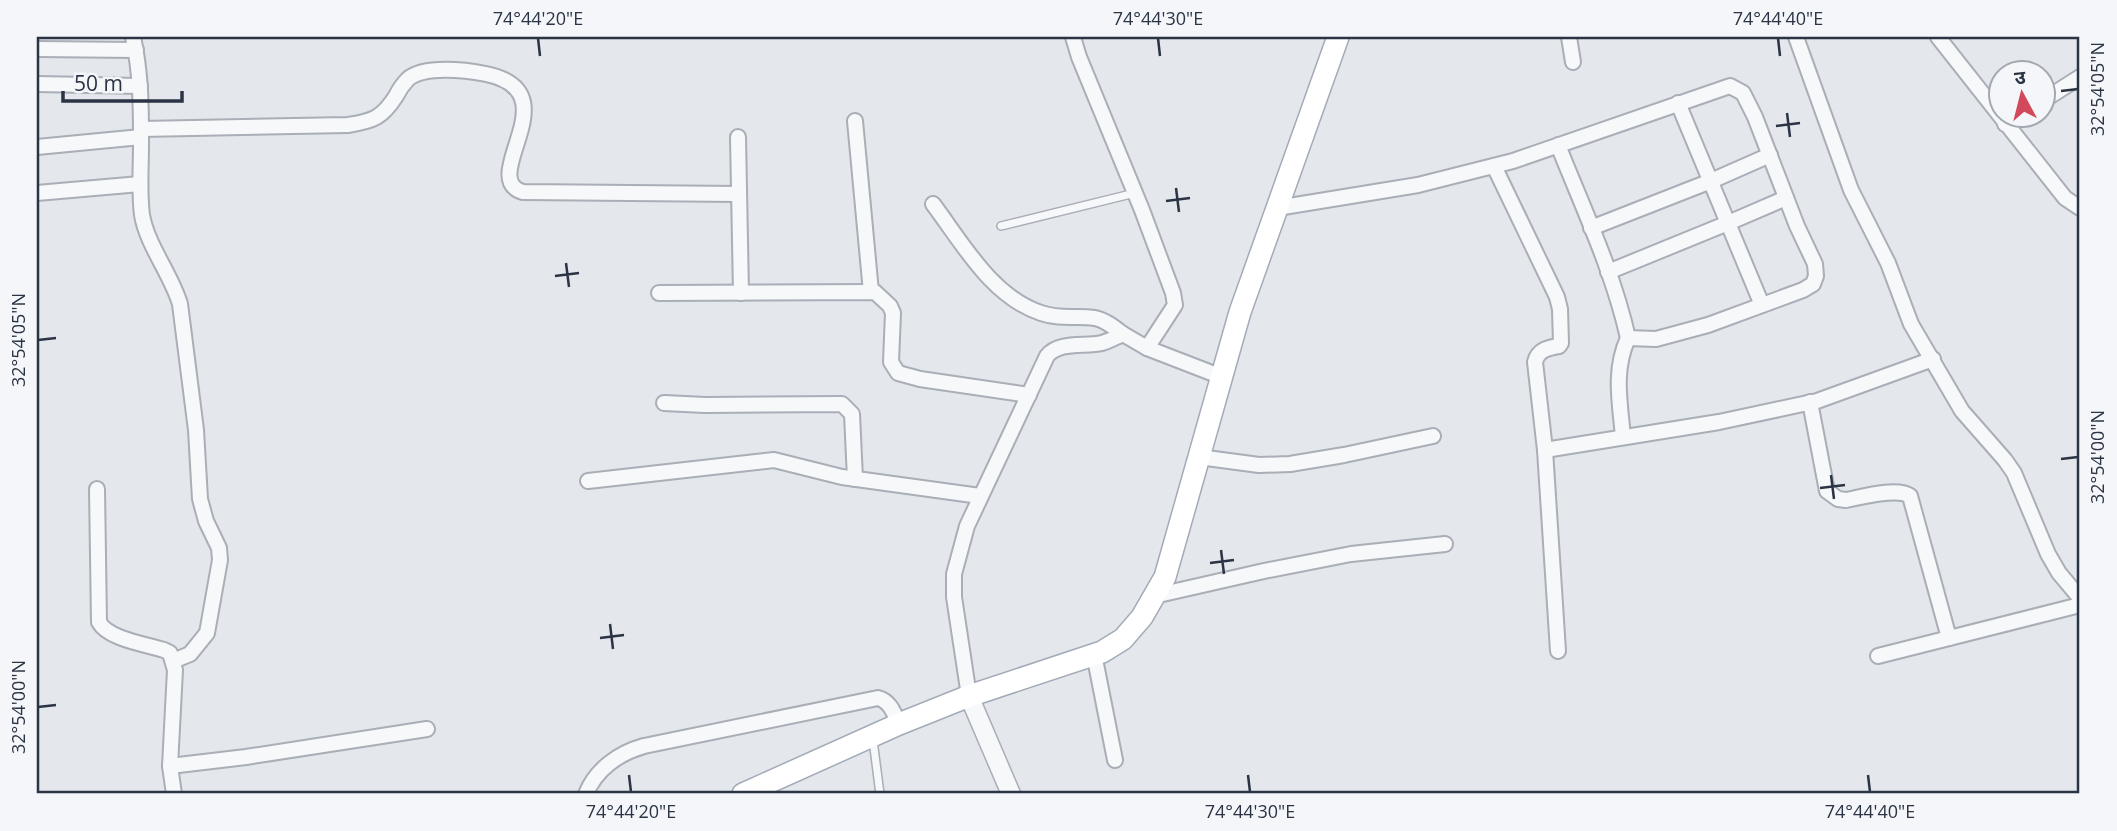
<svg xmlns="http://www.w3.org/2000/svg" width="2117" height="831" font-family="'Open Sans','Noto Sans Devanagari',sans-serif">
<rect width="100%" height="100%" fill="#e4e7ec"/>
<g fill="none" stroke-linecap="round" stroke-linejoin="round">
<!-- service casing -->
<g stroke="#a9aeb7" stroke-width="10">
<g id="service">
<polyline points="1001,226 1135,193"/>
<polyline points="873,740 880,794"/>
</g>
</g>
<!-- minor casing -->
<g stroke="#a9aeb7" stroke-width="18">
<g id="minor">
<path d="M133,37C141,73 141,108 141,144C141,168 139,192 142,215C147,245 171,274 180,304L196,430L200,499L206,521L219,548L220,560L207,633L190,654L173,661"/>
<polyline points="1073,37 1079,57 1142,210 1173,293 1175,305 1147,348 1222,377"/>
<polyline points="1569,37 1573,62"/>
<polyline points="1796,37 1851,190 1888,263 1911,324 1962,411 2005,460 2014,473 2048,554 2059,573 2080,598"/>
<polyline points="1938,37 2065,198 2080,208"/>
<polyline points="37,49 136,50"/>
<polyline points="37,84 140,86"/>
<polyline points="2044,100 2080,77"/>
<polyline points="1678,103 1762,305"/>
<polyline points="855,121 871,292"/>
<polyline points="2005,124 2019,116"/>
<path d="M141,129L348,125C373,121 382,118 396,96C399,90 403,84 408,79C424,65 466,70 486,74C573,92 476,178 523,192L739,194"/>
<polyline points="738,137 741,293"/>
<polyline points="37,147 141,137"/>
<path d="M1494,166L1557,297L1560,309L1561,343L1559,346C1547,348 1538,350 1535,362L1545,450L1558,651"/>
<polyline points="37,193 140,184"/>
<path d="M933,204C963,244 992,297 1041,313C1061,320 1077,315 1095,318C1105,320 1114,327 1123,334"/>
<path d="M1277,208L1418,185L1513,161L1730,86L1743,93L1755,117L1797,226L1815,264L1816,276L1813,284L1803,290L1708,325L1656,339L1628,338C1613,271 1583,208 1558,145"/>
<polyline points="1591,228 1711,181 1770,155"/>
<polyline points="1608,272 1728,223 1786,198"/>
<polyline points="659,293 875,292 890,306 893,313 891,362 898,373 920,379 1029,395"/>
<path d="M1810,402L1827,491L1838,499L1846,500C1862,497 1897,487 1910,496L1949,638"/>
<polyline points="664,403 705,405 842,404 852,414 855,479"/>
<path d="M1623,437C1620,402 1613,371 1628,338"/>
<polyline points="1545,450 1719,422 1817,401 1933,359"/>
<polyline points="1199,457 1259,465 1290,464 1344,455 1433,436"/>
<polyline points="588,481 774,460 842,477 980,496"/>
<path d="M97,489L99,622C108,639 145,644 164,650L170,653L175,670L170,766L174,794"/>
<polyline points="1154,596 1264,571 1351,554 1445,544"/>
<polyline points="1094,654 1115,760"/>
<polyline points="1878,656 2080,605"/>
<path d="M969,696L954,597V574L967,526L1047,356C1059,341 1084,347 1102,343C1109,341 1116,337 1123,334L1147,348"/>
<polyline points="170,766 246,757 427,729"/>
<path d="M586,794C596,769 619,753 644,746L878,698C890,701 894,713 899,724"/>
</g>
</g>
<!-- tertiary casing -->
<g stroke="#a9aeb7" stroke-width="21">
<polyline id="tertiary" points="969,696 1011,794"/>
</g>
<!-- primary casing -->
<g stroke="#a3abb8" stroke-width="24">
<polyline id="primary" points="743,794 899,724 969,696 1102,652 1123,639 1142,617 1165,577 1240,312 1338,37"/>
</g>
<!-- service -->
<use href="#service" stroke="#f7f8fa" stroke-width="7"/>
<!-- minor -->
<use href="#minor" stroke="#f7f8fa" stroke-width="14"/>
<!-- tertiary -->
<use href="#tertiary" stroke="#f7f8fa" stroke-width="18"/>
<!-- primary -->
<use href="#primary" stroke="#fff" stroke-width="21"/>
</g>
<!-- ticks -->
<path fill="none" stroke="#2b3445" stroke-width="2.5" d="M538,38L540,56M1158,38L1160,56M1778,38L1780,56M2061,91L2078,89M1787,113L1790,137M1776,126L1800,123M1176,188L1179,212M1166,201L1190,198M566,263L569,287M555,276L579,273M38,340L56,338M2061,459L2078,457M1831,475L1834,499M1820,488L1845,485M1221,550L1224,574M1210,563L1234,560M610,624L613,649M600,638L624,635M38,707L56,705M629,775L631,792M1248,775L1250,792M1868,775L1870,792"/>
<!-- border -->
<rect width="2117" height="831" fill="none" stroke="#f4f6f9" stroke-width="77"/>
<!-- north arrow -->
<g transform="translate(2022 94) rotate(353)"><circle r="33" fill="#f4f6f9" stroke="#a4a8b1" stroke-width="2"/>
<path d="M0-5L12 26L0 18L-12 26Z" fill="#d1495b"/>
<text y="-10" font-size="19" font-weight="bold" text-anchor="middle" fill="#2b3445">उ</text>
</g>
<!-- scale -->
<path d="M63 91v10h119v-10" fill="none" stroke="#2b3445" stroke-width="3.5"/>
<text x="74" y="91" font-size="21" fill="#2b3445" stroke="#f4f6f9" stroke-width="5" paint-order="stroke">50 m</text>
<rect x="38" y="38" width="2040" height="754" fill="none" stroke="#2b3445" stroke-width="2.5"/>
<g font-size="18" text-anchor="middle" fill="#2b3445">
<text x="538" y="25">74°44'20"E</text>
<text x="1158" y="25">74°44'30"E</text>
<text x="1778" y="25">74°44'40"E</text>
<text transform="translate(2098 89) rotate(-90)" y="6">32°54'05"N</text>
<text transform="translate(19 340) rotate(-90)" y="6">32°54'05"N</text>
<text transform="translate(2098 457) rotate(-90)" y="6">32°54'00"N</text>
<text transform="translate(19 707) rotate(-90)" y="6">32°54'00"N</text>
<text x="631" y="818">74°44'20"E</text>
<text x="1250" y="818">74°44'30"E</text>
<text x="1870" y="818">74°44'40"E</text>
</g>
</svg>
